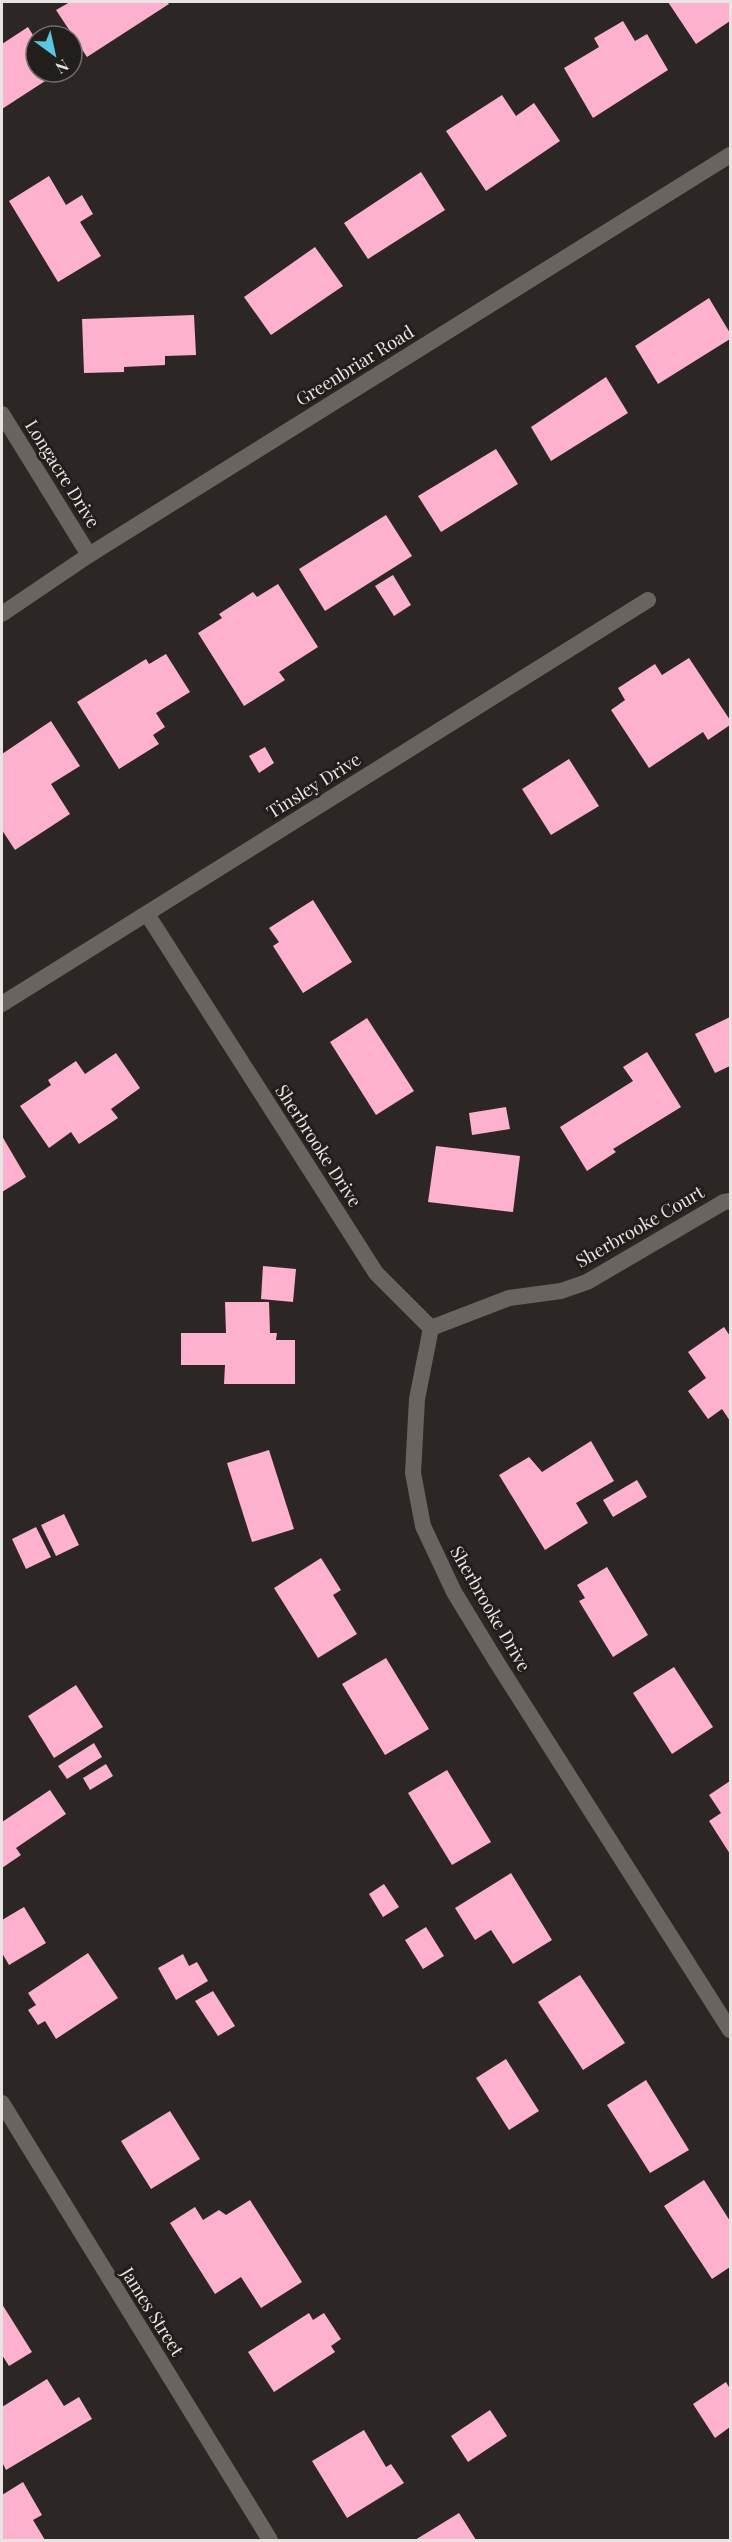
<svg xmlns="http://www.w3.org/2000/svg" width="732" height="2542" font-family="'Playfair Display',serif">
<rect width="100%" height="100%" fill="#2c2724"/>
<!-- building -->
<g fill="#feb0cf">
<polygon points="70,2 167,2 169,4 87,57 56,10"/>
<polygon points="668,2 730,2 730,21 696,44"/>
<polygon points="623,21 635,41 647,34 668,70 593,118 564,68 599,47 594,38"/>
<polygon points="28,27 36,40 36,72 59,72 2,109 2,44"/>
<polygon points="502,95 516,116 534,103 560,141 486,191 446,131"/>
<polygon points="421,172 445,210 368,259 344,223"/>
<polygon points="49,176 66,205 82,195 93,214 80,222 101,256 58,282 9,201"/>
<polygon points="315,247 343,286 271,335 244,297"/>
<polygon points="709,298 730,333 730,339 658,384 635,346"/>
<polygon points="194,315 196,355 165,356 165,365 124,367 124,372 84,373 82,319"/>
<polygon points="606,377 628,413 551,461 531,427"/>
<polygon points="496,449 518,484 441,532 418,496"/>
<polygon points="386,515 412,556 325,611 299,569"/>
<polygon points="393,575 411,605 394,616 375,586"/>
<polygon points="278,584 318,647 279,672 285,680 244,706 198,633 222,618 219,614 253,592 257,597"/>
<polygon points="166,654 190,692 156,713 165,727 153,735 159,744 119,769 77,702 146,659 149,664"/>
<polygon points="689,658 730,720 730,725 708,740 703,732 649,768 611,710 625,700 618,688 655,664 662,675"/>
<polygon points="51,721 80,766 51,784 70,814 15,850 2,830 2,754"/>
<polygon points="265,747 274,763 259,773 249,756"/>
<polygon points="569,759 599,806 551,835 522,789"/>
<polygon points="313,900 352,962 303,993 273,946 279,942 269,928"/>
<polygon points="730,1017 730,1066 715,1073 695,1034"/>
<polygon points="367,1018 414,1091 376,1115 330,1042"/>
<polygon points="647,1052 681,1107 613,1149 616,1152 587,1171 560,1127 633,1081 623,1067"/>
<polygon points="116,1053 140,1088 111,1109 118,1118 79,1144 71,1132 49,1148 20,1106 51,1085 48,1080 76,1061 85,1074"/>
<polygon points="506,1107 510,1129 472,1135 469,1113"/>
<polygon points="2,1136 26,1177 2,1192"/>
<polygon points="436,1146 520,1156 513,1212 428,1202"/>
<polygon points="263,1266 296,1269 293,1302 261,1299"/>
<polygon points="225,1302 269,1302 270,1333 277,1333 276,1340 295,1340 295,1384 224,1384 225,1365 181,1365 181,1333 226,1333"/>
<polygon points="724,1327 730,1336 730,1421 722,1409 708,1419 688,1391 706,1378 688,1352"/>
<polygon points="591,1441 614,1481 576,1503 588,1523 545,1550 499,1475 529,1457 542,1472"/>
<polygon points="269,1450 294,1529 252,1542 227,1463"/>
<polygon points="637,1480 647,1497 613,1517 603,1500"/>
<polygon points="64,1514 79,1545 56,1556 41,1525"/>
<polygon points="36,1527 51,1557 26,1569 12,1539"/>
<polygon points="321,1558 341,1590 333,1595 357,1634 318,1658 274,1588"/>
<polygon points="607,1567 648,1635 613,1657 579,1601 585,1598 577,1585"/>
<polygon points="386,1658 429,1729 385,1755 342,1684"/>
<polygon points="674,1667 713,1727 672,1754 633,1693"/>
<polygon points="76,1685 103,1727 54,1758 28,1716"/>
<polygon points="94,1743 102,1757 67,1779 58,1766"/>
<polygon points="106,1764 113,1776 90,1790 83,1778"/>
<polygon points="447,1770 491,1842 452,1865 408,1793"/>
<polygon points="730,1781 730,1854 709,1821 721,1813 709,1795"/>
<polygon points="50,1790 66,1814 16,1848 21,1855 2,1868 2,1822"/>
<polygon points="511,1873 552,1940 513,1964 491,1930 475,1940 455,1908"/>
<polygon points="384,1884 399,1907 383,1917 369,1894"/>
<polygon points="24,1907 46,1943 9,1965 2,1953 2,1920"/>
<polygon points="426,1927 444,1956 423,1969 405,1940"/>
<polygon points="88,1953 118,1998 56,2039 45,2021 38,2025 28,2010 36,2005 28,1993"/>
<polygon points="183,1954 189,1966 197,1962 208,1981 176,2000 158,1968"/>
<polygon points="580,1975 625,2043 583,2070 538,2002"/>
<polygon points="213,1991 235,2026 218,2036 195,2001"/>
<polygon points="506,2059 539,2111 509,2130 476,2078"/>
<polygon points="646,2080 689,2150 650,2173 607,2105"/>
<polygon points="170,2111 200,2159 151,2189 121,2141"/>
<polygon points="704,2180 730,2221 730,2267 712,2279 664,2206"/>
<polygon points="250,2200 302,2282 261,2308 241,2277 215,2294 170,2223 195,2207 203,2220 219,2210 226,2215"/>
<polygon points="2,2304 32,2352 9,2366 2,2355"/>
<polygon points="309,2313 313,2320 324,2313 341,2339 331,2346 335,2352 274,2392 248,2352"/>
<polygon points="47,2379 64,2406 79,2397 92,2419 6,2470 2,2462 2,2407"/>
<polygon points="726,2382 730,2389 730,2427 715,2438 693,2404"/>
<polygon points="490,2410 507,2436 468,2462 451,2436"/>
<polygon points="364,2430 386,2467 391,2464 404,2483 347,2518 312,2461"/>
<polygon points="23,2482 42,2515 33,2520 45,2540 2,2540 2,2495"/>
<polygon points="459,2513 476,2540 415,2540"/>
</g>
<g fill="none" stroke-linecap="round" stroke-linejoin="round">
<!-- minor -->
<g stroke="#6a6461" stroke-width="16">
<polyline points="2,414 89,555"/>
<polyline points="2,614 89,555 730,155"/>
<polyline points="147,914 376,1273 431,1328"/>
<polyline points="2,1004 648,600"/>
<polyline points="431,1328 417,1399 413,1473 423,1526 454,1592 496,1661 730,2030"/>
<polyline points="431,1328 509,1298 561,1291 587,1282 724,1202 730,1201"/>
<polyline points="2,2103 270,2540"/>
</g>
</g>
<g text-anchor="middle" stroke-width="6" stroke-linejoin="round" paint-order="stroke">
<!-- street labels -->
<g font-size="18" fill="#e7e4e2" stroke="#221e1b">
<text transform="translate(355 366) rotate(-32)" y="6">Greenbriar Road</text>
<text transform="translate(62 474) rotate(58)" y="6">Longacre Drive</text>
<text transform="translate(314 786) rotate(-32)" y="6">Tinsley Drive</text>
<text transform="translate(318 1146) rotate(57)" y="6">Sherbrooke Drive</text>
<text transform="translate(640 1227) rotate(-30)" y="6">Sherbrooke Court</text>
<text transform="translate(490 1609) rotate(60)" y="6">Sherbrooke Drive</text>
<text transform="translate(152 2312) rotate(58)" y="6">James Street</text>
</g>
</g>
<!-- border -->
<rect width="732" height="2542" fill="none" stroke="#e7e4e2" stroke-width="6"/>
<!-- north arrow -->
<g transform="translate(54 54) rotate(147)"><circle r="28" fill="#221e1b" stroke="#716d6b" stroke-width="1.5"/>
<path d="M0-4.5L10 22L0 15L-10 22Z" fill="#5ac8e5"/>
<text y="-9" font-size="16" font-weight="bold" text-anchor="middle" fill="#e7e4e2">N</text>
</g>
</svg>
